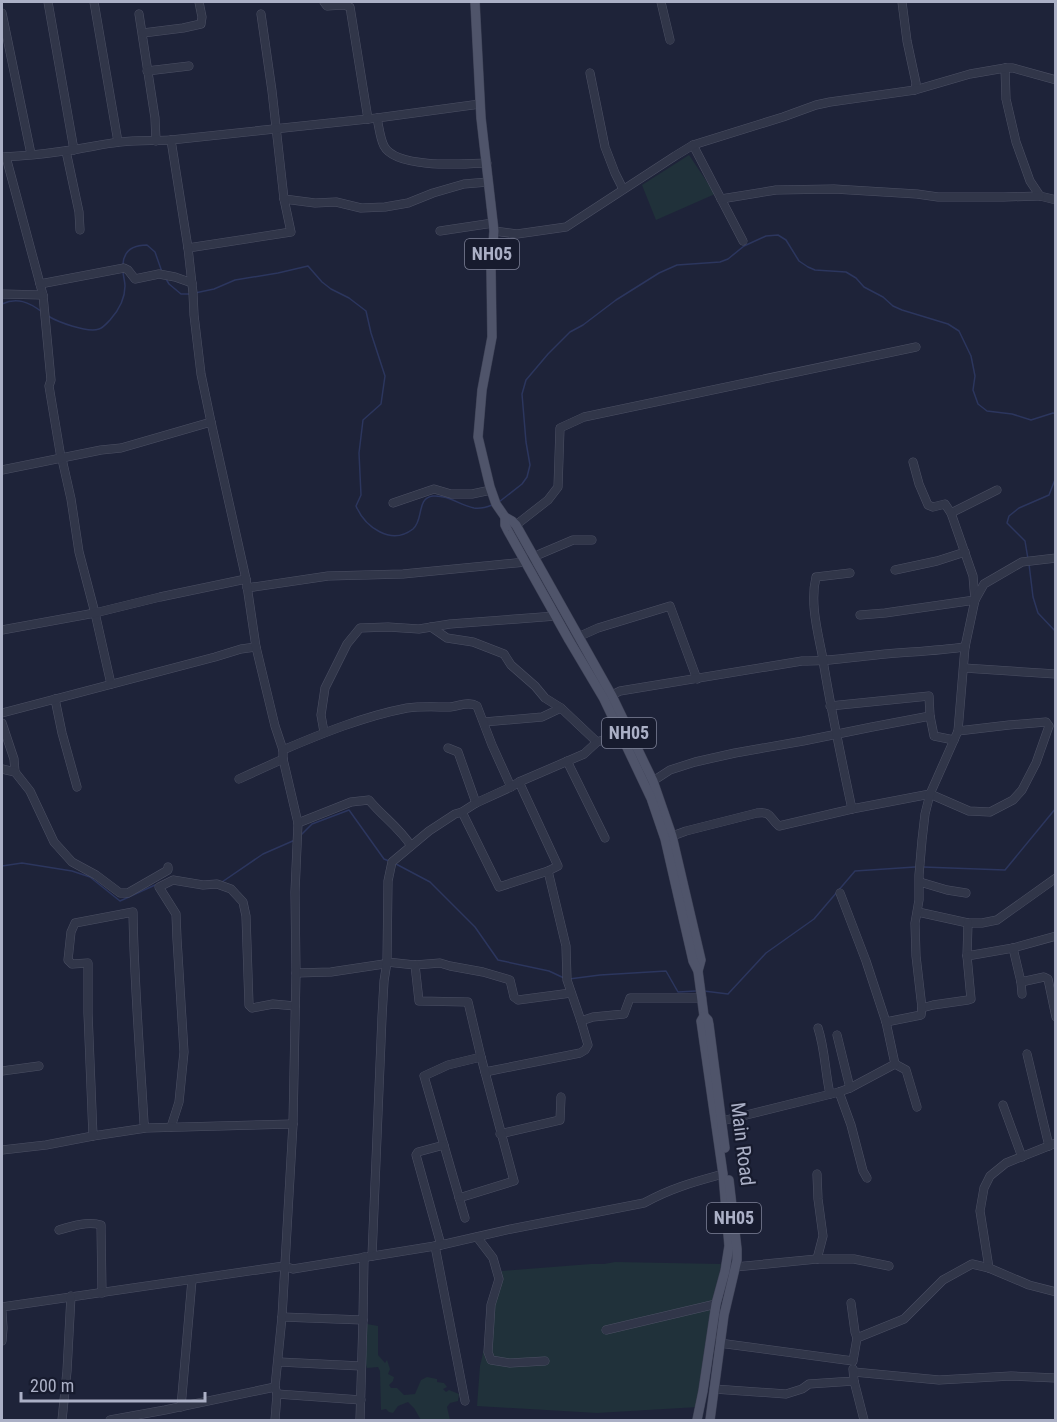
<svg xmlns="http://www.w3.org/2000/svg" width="1057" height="1422" font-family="'Roboto Condensed',sans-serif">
<rect width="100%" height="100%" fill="#1e2339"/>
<!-- green -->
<g fill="#20313a">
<polygon points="689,155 715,194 656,220 642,185"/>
<polygon points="615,1262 721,1264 698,1407 597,1413 477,1406 480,1366 502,1271 591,1264 604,1264"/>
<polygon points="367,1324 378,1326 378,1355 385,1363 387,1360 390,1369 388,1374 394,1377 393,1381 389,1385 391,1388 397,1388 404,1395 415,1394 421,1380 427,1377 437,1379 437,1382 444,1383 447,1387 443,1389 446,1392 449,1390 459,1394 458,1401 450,1403 447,1407 450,1420 421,1420 414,1408 408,1402 398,1406 393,1413 389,1412 386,1409 381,1410 380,1371 378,1367 367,1368 365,1361 367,1347"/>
</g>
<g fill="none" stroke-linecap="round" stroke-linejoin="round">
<!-- stream -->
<g stroke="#2c365e" stroke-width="1.5">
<path d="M123,264C124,250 134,245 147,245L155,252L162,272"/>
<polyline points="166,279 169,284 181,294 190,294"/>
<path d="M195,293L214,289L235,280L278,273L308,266L322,282L331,289L349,298L366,311L371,333L385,376L381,404L363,420L359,453L361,495L356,506C365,527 391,546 413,529C424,520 416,498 433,496C449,495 459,505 474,508C480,509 487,507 492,505"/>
<path d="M2,304C17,297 29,302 42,312"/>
<path d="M48,316C58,322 87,333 99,329C103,328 107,323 110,320C119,310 125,299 125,286C125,281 123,276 123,271"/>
<polyline points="499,502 522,484 527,477 530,465 526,442 522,394 526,380 548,354 570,332 583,325 616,300 659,273 677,265 720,262 728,259 744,246 766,236 778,235 786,240 799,261 808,267 815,270 846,272 856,278 864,287 883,297 893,306 902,310 948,324 959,331 971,356 975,376 973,390 978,404 987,411 1012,414 1031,420 1053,413 1056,414"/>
<polyline points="1028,559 1025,541 1007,523 1009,516 1019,508 1049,495 1056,477"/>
<polyline points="1029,564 1033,597 1038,613 1056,632"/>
<polyline points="301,835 312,824 349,810 384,859 389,861"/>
<polyline points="396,864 430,882 475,927 498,960 549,971 564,978"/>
<polyline points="2,866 22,863 72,871 90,877 120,901 155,885"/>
<polyline points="923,867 1005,870 1056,808"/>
<polyline points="222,882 263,854 295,840"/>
<polyline points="569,979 600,975 666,971 678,992 696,991"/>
<polyline points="704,991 728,994 766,953 814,919 855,871 915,867"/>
</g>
<!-- minor casing -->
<g stroke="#4c5064" stroke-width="9">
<g id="minor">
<polyline points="48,2 74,150"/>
<polyline points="94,2 118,142"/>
<polyline points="324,2 327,6 343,5 350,7 368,119"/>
<polyline points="661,2 670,40"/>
<polyline points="902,2 907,41 916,83 915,90"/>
<polyline points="2,13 31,154"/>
<polyline points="139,14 155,118 156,141"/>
<polyline points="143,33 183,28 201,24 202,17 199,2"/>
<polyline points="1005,68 1006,99 1016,142 1030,181 1040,196 1056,200"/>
<polyline points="147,71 189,66"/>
<polyline points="590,73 605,147 615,173 623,189"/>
<path d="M377,118C379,127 380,138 384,146C396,169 464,164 487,163"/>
<polyline points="693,145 743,241"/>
<polyline points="66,151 79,212 80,230"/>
<path d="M3,157C23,156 44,154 64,151C83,149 101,144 120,142C137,140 154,141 171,140"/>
<polyline points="6,157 43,295 51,380 49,386 61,458"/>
<polyline points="284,199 315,203 336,202 361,208 385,207 408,203 433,193 464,184 488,182"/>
<polyline points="721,199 776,190 834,189 917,194 938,197 1004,197 1040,196"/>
<polyline points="440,231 493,223"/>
<polyline points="494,231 517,234 566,227 675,156 693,145 783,117 816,105 830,102 915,90 970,74 1005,68 1013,68 1056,80"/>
<polyline points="188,248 291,232 284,199 272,91 261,14"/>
<polyline points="40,284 124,268 128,270 135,279 159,274 175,277 192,283"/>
<polyline points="2,294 43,295"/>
<polyline points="62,459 71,499 79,552 95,613 111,684"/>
<polyline points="2,470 101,450 121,448 211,422"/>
<polyline points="393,503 434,489 451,494 472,494 491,490"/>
<polyline points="951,513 997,490"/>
<polyline points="516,525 548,500 558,487 560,428 584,417 916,347"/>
<polyline points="895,570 937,561 965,552"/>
<polyline points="247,588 328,576 403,574 526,562 540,554 573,540 592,540"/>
<polyline points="860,615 885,613 975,600 973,576 951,513 945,504 933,507 928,505 919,484 913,462"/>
<polyline points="431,627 447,638 473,642 504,654 511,665 535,686 545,698 561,708 597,742"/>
<polyline points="2,630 95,613 160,597 246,579"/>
<polyline points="578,637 598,628 670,606 697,679"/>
<polyline points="964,668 1056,674"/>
<path d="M608,697L620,691L802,661C828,662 852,657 876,655C906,652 935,651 965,647"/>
<polyline points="55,699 62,733 77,787"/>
<polyline points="830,706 929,696 930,716 934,736 954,740"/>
<polyline points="2,713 215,657 241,649 256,647"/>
<polyline points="484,722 542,717 561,708"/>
<polyline points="2,723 14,759 15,772 30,791 54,842 72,862 96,875 120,893 128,893 168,870 168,867"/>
<polyline points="324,732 321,715 325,688 347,644 360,628 388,627 419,629 450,624 556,616"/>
<polyline points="448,748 458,752 476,803"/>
<path d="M283,750C323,733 365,716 407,708C421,706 436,707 450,707C459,706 469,701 477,706L492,745L511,787"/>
<polyline points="567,761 605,838"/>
<polyline points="2,769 15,772"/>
<polyline points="239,779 283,759"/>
<polyline points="653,781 670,770 695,762 735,753 803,741 872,727 930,716"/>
<polyline points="519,782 558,866 548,871 566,946 567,980 581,1021 593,1017 624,1014 630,998 702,998"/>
<polyline points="852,809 930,794 969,811 990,812 1013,800 1022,790 1036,763 1049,726 1046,722 1009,725 958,731"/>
<polyline points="462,812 499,887 548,871"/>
<path d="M298,823L351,802L369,800C382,816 400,828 411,846"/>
<path d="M667,838L686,831L757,813C772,811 769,818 779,826L852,809C841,757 830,706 822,654C817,629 810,602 816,577L850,573"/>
<polyline points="920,882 947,890 966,893"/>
<polyline points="840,893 866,961 886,1022"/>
<polyline points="918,912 968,923 982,923 997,920 1056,878"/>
<polyline points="1013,948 1021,982 1044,977 1048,979 1056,1017"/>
<polyline points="967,956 968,923"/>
<polyline points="415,965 440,963 450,966 483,972 510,980 514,997 518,1000 571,993"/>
<polyline points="296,973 331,972 384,964 387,962 415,965 419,1001 468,1002 481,1057 448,1065 424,1076 465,1218"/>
<polyline points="1021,982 1022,994"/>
<polyline points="922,1008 933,1005 968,1000 971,999 967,956 1013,948 1056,936"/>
<path d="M818,1028C825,1049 825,1072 830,1094"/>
<polyline points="837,1035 850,1088"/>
<polyline points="1027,1054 1049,1146"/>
<polyline points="895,1064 906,1070 917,1107"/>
<polyline points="2,1071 39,1066"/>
<polyline points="485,1072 580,1053 585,1050 588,1045 581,1021"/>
<polyline points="839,1092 851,1125 863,1171 867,1178"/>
<polyline points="1003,1105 1022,1157"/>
<polyline points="722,1121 839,1092 850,1088 895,1064 886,1022 921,1015 922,1008 916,956 915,923 919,900 919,875 922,840 925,814 930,794 958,731 965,647 975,600 984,584 1022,562 1056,558"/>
<polyline points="171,1127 179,1102 184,1052 177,939 176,914 159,887 173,880 203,885 217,884 231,889 243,902 246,916 249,1005 252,1008 273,1004 295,1006"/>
<path d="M146,1128L144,1123C140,1053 134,982 133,912L75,923L71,932L68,960L72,964L88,963V1013L93,1136L146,1128L293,1124"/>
<polyline points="500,1134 560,1120 561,1097"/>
<polyline points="2,1150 46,1145 93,1136"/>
<polyline points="817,1174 818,1199 823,1236 817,1259"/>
<polyline points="459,1198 514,1181 481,1057"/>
<path d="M59,1230C72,1226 88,1221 101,1225L102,1293"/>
<polyline points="477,1237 493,1258 499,1279 491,1305 488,1352 491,1360 510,1363 545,1361"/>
<polyline points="441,1245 416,1155 418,1152 444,1145"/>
<polyline points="435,1246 465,1401"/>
<polyline points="372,1256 382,1017 384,981 387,962 388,881 392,862 429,831 455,814 462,812 476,803 511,787 519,782 584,754 597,742 621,734"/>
<polyline points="735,1267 817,1259 854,1259 889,1266"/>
<polyline points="989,1268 980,1211 984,1188 990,1176 1006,1163 1056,1143"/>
<polyline points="851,1303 855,1332 857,1338"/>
<path d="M2,1307L284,1266L293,1269L441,1245L511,1229L644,1203C671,1188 694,1182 723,1174"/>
<polyline points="2,1312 3,1328 2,1341"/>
<polyline points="282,1317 363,1320"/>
<polyline points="606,1330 716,1304"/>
<polyline points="719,1343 853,1361 857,1338 904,1319 943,1280 972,1264 989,1268 1029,1285 1056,1292"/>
<polyline points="279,1362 361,1366"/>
<polyline points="854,1372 939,1380 1011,1376 1056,1378"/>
<polyline points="854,1381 864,1420"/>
<polyline points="714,1389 786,1394 802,1389 809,1384 854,1381 853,1369"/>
<polyline points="277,1394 361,1400"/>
<polyline points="181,1407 192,1280"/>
<polyline points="62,1420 67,1371 71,1296"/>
<polyline points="110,1420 165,1410 275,1387"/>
<polyline points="275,1420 277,1394 275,1387 282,1317 293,1124 296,973 295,892 298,823 283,759 283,750 275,726 256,647 246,579 211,422 201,374 194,315 193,293 188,248 171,140 377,118 480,104"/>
<polyline points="360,1420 363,1320 364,1257"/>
</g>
</g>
<!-- major casing -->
<g stroke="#3b3f53" stroke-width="10">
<g id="major">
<polyline points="475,2 481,118 494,231 491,268 492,337 482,390 478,437 490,487 496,504 505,517 512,521 516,525 612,696 653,781 672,836 701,960 698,971"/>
<polyline points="505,517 505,525 508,531 569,640 604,699 651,798 665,839 693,961 698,971 704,1016 701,1021 723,1174 729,1246 725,1271 716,1304 703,1391 697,1420"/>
<polyline points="704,1016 708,1020 709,1025 725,1148"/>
<polyline points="710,1420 724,1315 737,1260 737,1249 729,1180"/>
</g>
</g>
<!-- minor -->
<use href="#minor" stroke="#313649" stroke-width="8"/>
<!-- major -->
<use href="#major" stroke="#4f546a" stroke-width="9"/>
</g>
<g text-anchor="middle" stroke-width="4.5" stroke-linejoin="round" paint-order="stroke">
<!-- shield labels -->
<g fill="#171b2e" stroke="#7f8398" stroke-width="1.5">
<rect x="465" y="239" width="54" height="30" rx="4.5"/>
<rect x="602" y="718" width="54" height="30" rx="4.5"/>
<rect x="707" y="1203" width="54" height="30" rx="4.5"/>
</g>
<g font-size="18" font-weight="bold" fill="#abb0c6">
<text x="492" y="260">NH05</text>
<text x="629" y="739">NH05</text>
<text x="734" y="1224">NH05</text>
</g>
<!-- street labels -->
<g font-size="20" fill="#abb0c6" stroke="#171b2e">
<text transform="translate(743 1144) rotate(83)" y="7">Main Road</text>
</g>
</g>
<!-- border -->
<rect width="1057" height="1422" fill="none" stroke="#abb0c6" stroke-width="6"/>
<!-- scale -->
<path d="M21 1392v9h184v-9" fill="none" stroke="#abb0c6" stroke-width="3"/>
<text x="30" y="1392" font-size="18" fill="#abb0c6" stroke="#171b2e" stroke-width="4.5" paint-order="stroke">200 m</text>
</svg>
